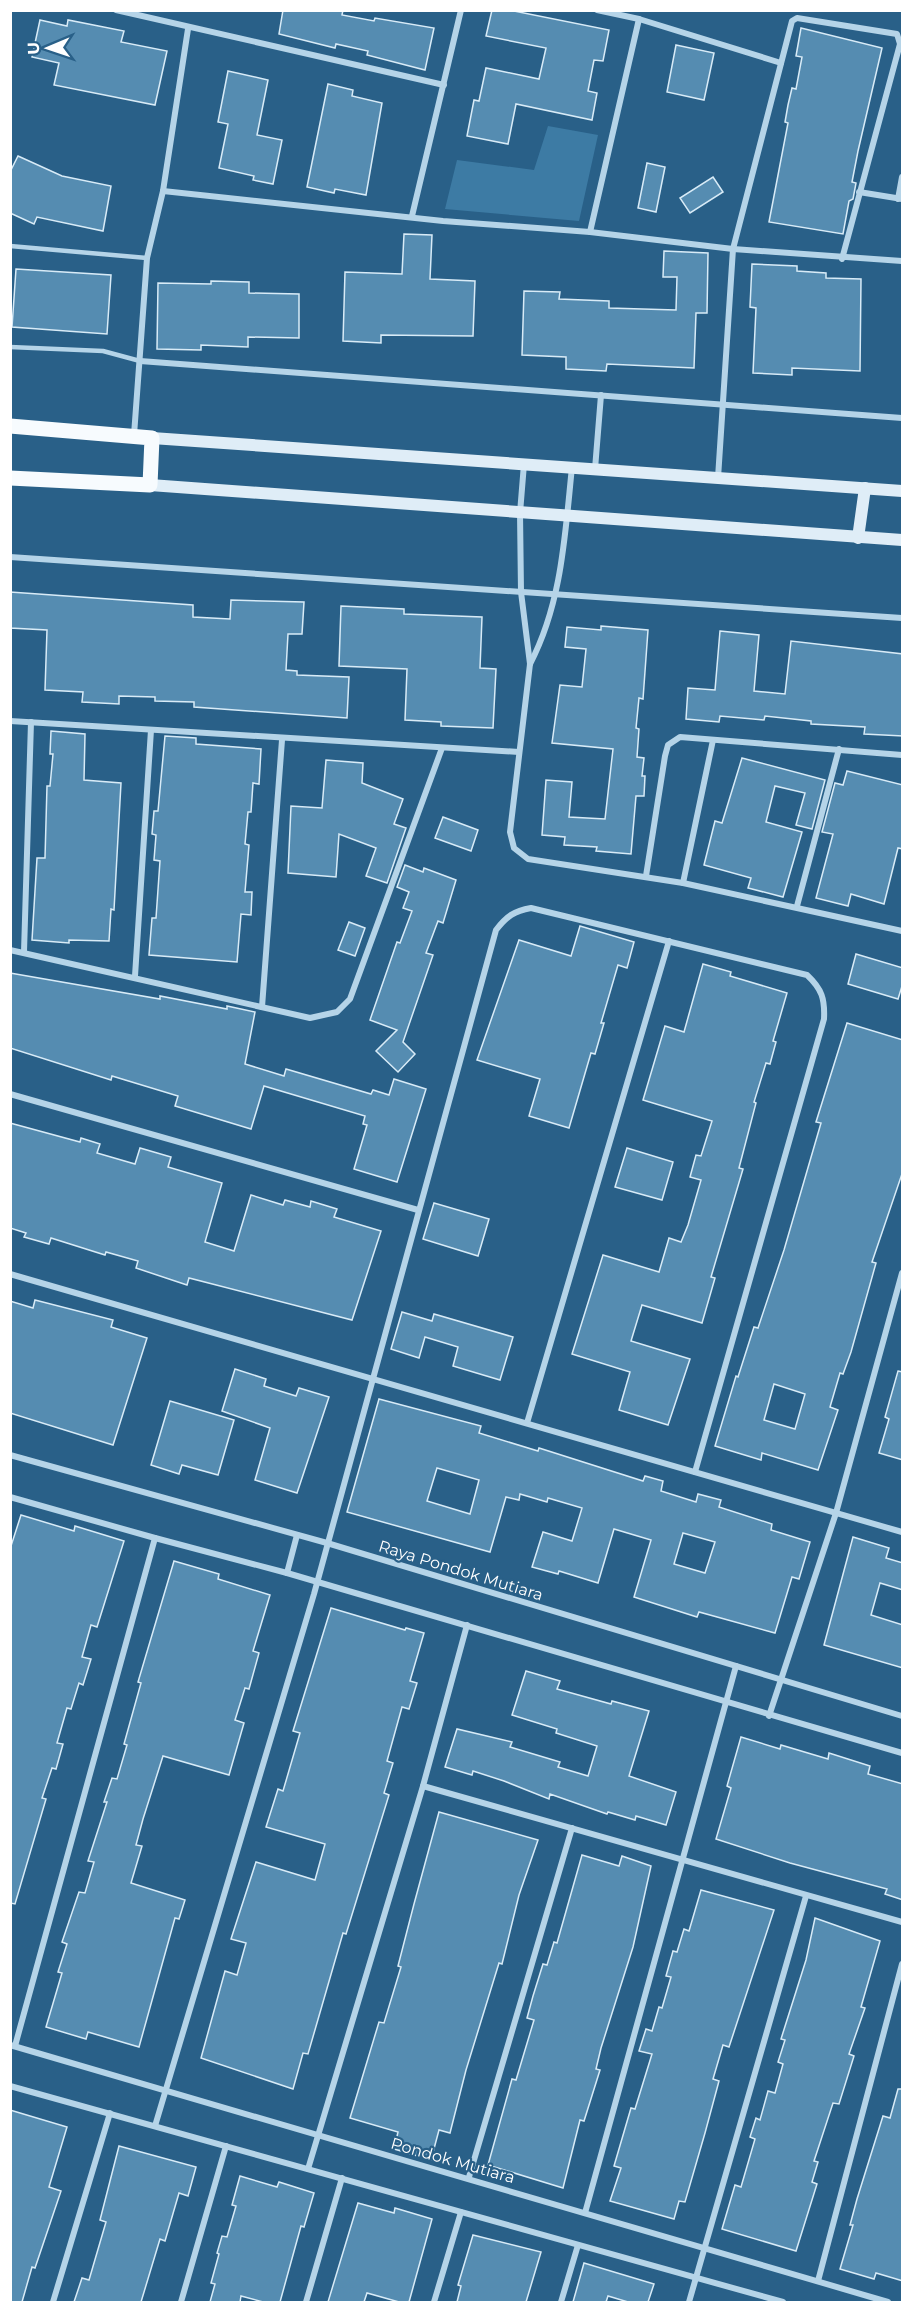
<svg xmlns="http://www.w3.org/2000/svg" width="913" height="2313" font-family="Montserrat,sans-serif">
<rect width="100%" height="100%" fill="#296088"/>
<!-- green -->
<polygon fill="#3d7ba4" points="548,126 598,135 579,221 445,209 457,160 534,170"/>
<!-- building -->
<g fill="#558cb1" stroke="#d8ebf7" stroke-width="1.5" fill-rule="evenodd">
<polygon points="283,10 343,10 342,15 374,21 375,18 434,28 425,70 367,55 368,51 336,44 335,48 279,34"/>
<polygon points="492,10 509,10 609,30 603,61 594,60 588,91 597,93 592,120 516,104 508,144 467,136 474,100 479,101 486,68 539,79 546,48 486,36"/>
<polygon points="40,20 67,26 68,20 124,31 121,42 167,51 155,105 54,85 59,63 32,57"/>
<polygon points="801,28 882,48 858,151 852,182 856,183 853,199 849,201 843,234 769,222 788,123 785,122 788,105 792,88 796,89 802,57 796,56"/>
<polygon points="676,45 714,53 704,100 667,92"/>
<polygon points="228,71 268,80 257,135 282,140 273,184 253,180 254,176 219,168 228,124 218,122"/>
<polygon points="328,84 353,90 352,96 382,103 366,195 335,189 334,193 307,187"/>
<polygon points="18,156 62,176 111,186 103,231 37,217 34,224 10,213 10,172"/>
<polygon points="647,163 665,167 656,212 638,208"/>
<polygon points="713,177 723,192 690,213 680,198"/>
<polygon points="404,234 432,235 430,279 475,281 473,336 381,335 381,343 343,341 345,272 402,274"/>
<polygon points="664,251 708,253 707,313 696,313 694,368 607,364 606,371 566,369 566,357 522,355 524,291 560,292 559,299 609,301 609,308 676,310 677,277 663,277"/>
<polygon points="752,264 797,266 797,271 826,273 826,278 861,279 860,371 792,368 792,375 753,373 756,308 750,307"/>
<polygon points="16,269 111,275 107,334 12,327"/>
<polygon points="211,281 249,282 249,293 299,294 299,338 248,337 248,347 201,345 201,350 157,349 158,283 211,284"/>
<polygon points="10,592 193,605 193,617 230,619 231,600 304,602 302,634 288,634 286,670 297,671 297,675 349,677 347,718 194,707 194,702 155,701 155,697 119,696 119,704 82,702 83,692 45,690 47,630 10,628"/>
<polygon points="341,606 404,609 404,614 482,617 480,668 496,669 493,728 441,726 441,722 405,720 407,669 339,666"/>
<polygon points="601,626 648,630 643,699 639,698 636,728 639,729 637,757 644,758 642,776 645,776 644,796 636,796 631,854 596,851 597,847 564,845 565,837 542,835 546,780 572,782 569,817 605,819 613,749 552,743 560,685 582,687 586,649 565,647 567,627 601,630"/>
<polygon points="720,631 759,635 754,691 785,694 791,641 903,654 903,736 864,734 865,727 811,724 811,721 765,716 764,720 720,716 719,722 686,719 688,688 715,690"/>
<polygon points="51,731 85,734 84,780 121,783 114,910 111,909 109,941 69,940 69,943 32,940 37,858 45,858 47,786 50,786 53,754 50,754"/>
<polygon points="165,736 196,738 196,744 261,749 259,784 253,783 251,812 248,812 245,844 249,845 245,892 252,892 251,915 241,914 237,962 149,955 152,918 156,918 160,861 154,860 156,835 152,834 154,811 158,811"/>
<polygon points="742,758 825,780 812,829 796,825 805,793 775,786 766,822 802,832 783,897 748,888 751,878 704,865 715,821 722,823"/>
<polygon points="326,760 363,763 362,783 403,799 394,824 406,828 387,883 366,876 376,848 339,834 336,877 288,873 291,806 322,808"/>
<polygon points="847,771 903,785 903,849 898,848 884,904 851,894 848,906 816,898 833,834 822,832 835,783 843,785"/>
<polygon points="443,817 478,830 471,851 435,838"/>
<polygon points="405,865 423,872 424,868 456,880 443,923 438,921 426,953 433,955 403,1042 415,1054 398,1072 376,1051 397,1030 370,1020 397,942 400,943 412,911 403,908 409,892 397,887"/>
<polygon points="349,922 365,928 355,956 338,950"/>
<polygon points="580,926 634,942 627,968 618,965 601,1023 604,1023 595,1054 591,1053 569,1128 529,1116 540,1079 477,1060 519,940 571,956"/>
<polygon points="856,954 903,968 903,983 898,999 848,984"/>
<polygon points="703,964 731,972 730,976 787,993 773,1041 776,1042 770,1064 766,1063 754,1102 756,1103 739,1168 743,1169 711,1277 715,1278 702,1323 642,1305 631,1341 690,1359 668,1425 619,1410 630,1372 572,1354 603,1255 659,1272 669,1238 681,1242 688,1225 701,1180 690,1177 696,1155 701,1156 712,1121 643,1100 665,1026 684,1032"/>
<polygon points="10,973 160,999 160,996 227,1009 227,1006 255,1012 245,1064 284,1076 286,1069 371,1094 373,1090 389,1095 394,1079 426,1089 397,1182 354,1169 367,1125 363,1124 365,1116 264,1086 251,1129 175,1106 178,1096 112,1076 111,1080 10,1048"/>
<path d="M847,1023L903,1040V1171L872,1262L876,1263L851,1352L843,1374L840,1373L830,1407L838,1410L818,1470L762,1453L761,1460L715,1446L736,1376L738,1377L754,1327L758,1328L784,1250L821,1123L816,1122ZM774,1384L805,1394L795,1429L764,1420Z"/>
<polygon points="10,1123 80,1142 81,1138 100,1144 97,1153 135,1164 140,1148 171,1157 168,1167 222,1183 205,1242 234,1251 251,1195 283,1205 285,1200 310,1207 311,1201 337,1209 334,1217 381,1231 352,1320 189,1278 187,1285 136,1268 138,1261 106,1252 105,1255 51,1238 49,1244 24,1237 26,1233 10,1228"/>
<polygon points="627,1148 673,1162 662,1200 615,1187"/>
<polygon points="434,1203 489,1219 478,1256 423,1239"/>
<polygon points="35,1300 113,1320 111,1327 147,1338 113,1445 10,1413 10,1301 33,1308"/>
<polygon points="402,1312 432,1321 434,1314 513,1337 500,1380 453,1366 458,1347 425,1337 419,1358 391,1349"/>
<polygon points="235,1369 266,1379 264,1386 296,1396 299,1388 329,1397 297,1493 255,1480 270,1428 222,1411"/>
<polygon points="898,1371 903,1372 903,1460 879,1453 889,1419 885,1417"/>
<path d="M379,1399L481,1426L479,1433L538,1451L539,1448L643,1481L645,1476L663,1481L661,1491L696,1502L698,1494L721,1500L719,1507L772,1524L771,1530L810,1542L799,1579L792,1577L775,1633L699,1612L697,1617L634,1597L651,1540L614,1529L598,1583L559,1571L558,1574L532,1567L543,1532L572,1541L582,1508L548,1498L547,1502L520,1494L519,1500L506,1497L490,1552L347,1512ZM437,1468L479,1480L470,1514L427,1501ZM683,1533L715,1542L705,1573L674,1564Z"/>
<polygon points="170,1401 234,1420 218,1475 182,1465 179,1474 151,1465"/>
<polygon points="21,1515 74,1531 75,1526 124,1541 97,1627 91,1625 82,1657 91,1659 83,1685 79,1683 71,1709 67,1708 57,1743 63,1744 56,1769 52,1768 42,1798 46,1799 15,1904 10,1903 10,1549"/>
<polygon points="853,1537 889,1548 886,1558 903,1563 903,1590 880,1583 871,1615 903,1625 903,1668 824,1645"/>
<polygon points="174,1561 219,1574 218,1579 270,1595 253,1651 259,1653 249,1689 245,1688 235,1720 244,1723 229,1775 163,1756 143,1819 136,1845 142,1846 131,1883 185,1900 179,1919 175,1918 139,2047 88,2032 86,2039 46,2027 62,1973 58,1972 67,1944 62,1942 79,1892 85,1893 94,1862 88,1861 107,1802 104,1802 112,1778 117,1779 127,1745 124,1744 141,1683 138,1682"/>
<polygon points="331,1608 405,1630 406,1628 424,1633 410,1681 417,1683 409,1709 402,1707 387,1761 393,1763 384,1793 389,1795 346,1934 343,1933 308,2054 303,2053 293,2089 201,2058 225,1971 237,1975 246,1943 231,1939 256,1862 315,1880 325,1844 266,1827 278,1789 283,1791 300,1733 293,1731"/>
<polygon points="526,1671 560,1681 557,1689 611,1704 612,1701 649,1711 629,1776 676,1792 666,1825 636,1816 635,1820 608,1812 607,1814 550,1794 549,1799 504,1781 473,1771 472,1775 445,1767 457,1729 512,1742 510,1747 560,1762 558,1767 588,1776 597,1746 556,1733 557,1729 512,1715"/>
<polygon points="741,1737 780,1749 781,1745 828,1759 829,1753 870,1766 868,1774 903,1784 903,1900 885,1894 887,1889 790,1863 716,1839 731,1788 727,1786"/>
<polygon points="439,1812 538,1840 519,1895 502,1964 499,1963 466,2070 450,2133 439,2130 431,2160 394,2149 398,2132 350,2118 379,2022 384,2023 401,1967 398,1966 414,1904"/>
<polygon points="582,1855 619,1866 622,1856 651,1866 633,1947 601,2048 596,2069 600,2070 584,2121 580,2120 563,2188 488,2165 512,2079 516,2080 534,2020 527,2018 533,1996 543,1964 547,1965 554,1942 557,1943"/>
<polygon points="701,1890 774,1910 729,2047 723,2045 713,2079 719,2081 705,2133 685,2202 679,2201 674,2219 610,2201 621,2168 614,2166 631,2108 635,2109 652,2054 639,2051 646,2029 652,2031 659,2007 662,2008 671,1977 666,1976 673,1951 677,1952 684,1929 689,1931"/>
<polygon points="815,1918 880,1941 861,2007 865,2008 849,2054 854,2056 839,2104 833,2103 814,2161 818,2162 812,2182 817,2184 796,2251 722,2229 735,2185 741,2187 755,2139 750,2137 756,2118 760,2120 768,2091 775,2093 783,2064 778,2062 785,2040 781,2039 806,1960"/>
<polygon points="898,2089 903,2089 903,2281 876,2273 874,2279 840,2269 853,2225 850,2225 857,2199 883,2116 890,2118"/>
<polygon points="10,2110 67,2127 49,2187 61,2191 35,2268 32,2267 22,2302 10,2302"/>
<polygon points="119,2146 196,2167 188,2196 179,2193 165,2241 160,2239 141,2302 74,2302 82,2278 89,2280 106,2222 100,2220"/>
<polygon points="240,2176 277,2187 279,2182 314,2193 304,2227 301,2226 280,2302 263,2302 241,2296 240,2302 210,2302 215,2284 211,2283 219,2254 217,2253 222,2236 227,2237 236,2206 232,2205"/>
<polygon points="358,2203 394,2213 395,2208 432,2219 409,2302 399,2302 367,2293 364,2302 328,2302"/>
<polygon points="473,2235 541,2252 526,2302 457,2302 461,2286 458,2285"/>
<polygon points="584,2263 654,2284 648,2302 628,2302 608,2296 606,2302 573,2302"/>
</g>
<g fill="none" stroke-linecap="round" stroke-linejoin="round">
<!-- service -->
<g stroke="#b5d4e8" stroke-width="4.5">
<polyline points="10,246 147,258"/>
<polyline points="10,347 103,351 140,361"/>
</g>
<!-- minor -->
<g stroke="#b5d4e8" stroke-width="6">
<polyline points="116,10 444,85"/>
<polyline points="597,10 639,19 781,63"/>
<polyline points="163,191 443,221 590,232 733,249 902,261"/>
<polyline points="859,192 902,199"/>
<polyline points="898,199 902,177"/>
<polyline points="412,216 461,10"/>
<polyline points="590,232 639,19"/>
<polyline points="140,361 902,418"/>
<polyline points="134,435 147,258 163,191 188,29"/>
<polyline points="524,464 520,513 521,592 530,664 510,832 514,848 528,859 683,883 902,931"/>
<polyline points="595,469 601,395"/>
<polyline points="718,478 733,249 792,21 797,18 897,34 900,44 842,259"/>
<polyline points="10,557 902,618"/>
<path d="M530,664C562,603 565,534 572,467"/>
<polyline points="10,721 519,752"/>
<polyline points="646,876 665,756 668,745 680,737 902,755"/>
<polyline points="683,883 713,740"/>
<polyline points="797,906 839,749"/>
<polyline points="10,950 310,1018 337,1012 350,999 442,748"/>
<polyline points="24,952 31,722"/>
<polyline points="135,976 151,730"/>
<polyline points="262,1007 282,740"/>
<polyline points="10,1094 418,1210"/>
<polyline points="10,1274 902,1532"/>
<polyline points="527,1423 669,941"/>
<polyline points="10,1455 327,1543 902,1716"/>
<polyline points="10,1497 155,1538 287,1573 902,1753"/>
<polyline points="287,1573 297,1535"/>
<polyline points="769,1716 836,1513 902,1273"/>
<polyline points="423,1786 902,1922"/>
<polyline points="10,2045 888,2302"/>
<polyline points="15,2046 155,1538"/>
<polyline points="10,2086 783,2302"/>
<path d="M155,2126L314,1594L496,930C507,916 514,911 531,908L807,975C822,989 825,999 824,1019L695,1472"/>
<polyline points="308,2169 423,1786 467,1625"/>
<polyline points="469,2177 572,1828"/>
<polyline points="585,2213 736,1666"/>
<polyline points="818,2281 902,1964"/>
<polyline points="53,2302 110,2113"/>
<polyline points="181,2302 226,2146"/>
<polyline points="306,2302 342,2178"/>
<polyline points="434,2302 461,2212"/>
<polyline points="561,2302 578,2245"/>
<polyline points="689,2302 806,1896"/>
</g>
<!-- secondary -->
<g stroke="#dfedf7" stroke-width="12">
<polyline points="152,438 902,491"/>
<polyline points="150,485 902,540"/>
<polyline points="858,538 865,488"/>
</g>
<!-- primary -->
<polyline stroke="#f7fbfe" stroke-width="15" points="10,426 152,438 150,485 10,478"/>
</g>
<g text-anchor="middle" stroke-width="4.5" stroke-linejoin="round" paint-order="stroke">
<!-- street labels -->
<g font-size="16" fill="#fff" stroke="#296088">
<text transform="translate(461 1570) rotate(17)" y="6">Raya Pondok Mutiara</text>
<text transform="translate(453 2160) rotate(16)" y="6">Pondok Mutiara</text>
</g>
</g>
<!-- border -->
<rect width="913" height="2313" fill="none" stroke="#ffffff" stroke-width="24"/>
<!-- north arrow -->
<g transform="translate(48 48) rotate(268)" stroke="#296088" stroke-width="4.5" paint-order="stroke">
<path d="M0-4.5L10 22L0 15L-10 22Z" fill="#ffffff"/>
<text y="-9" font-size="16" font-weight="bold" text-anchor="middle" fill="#ffffff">U</text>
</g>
</svg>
